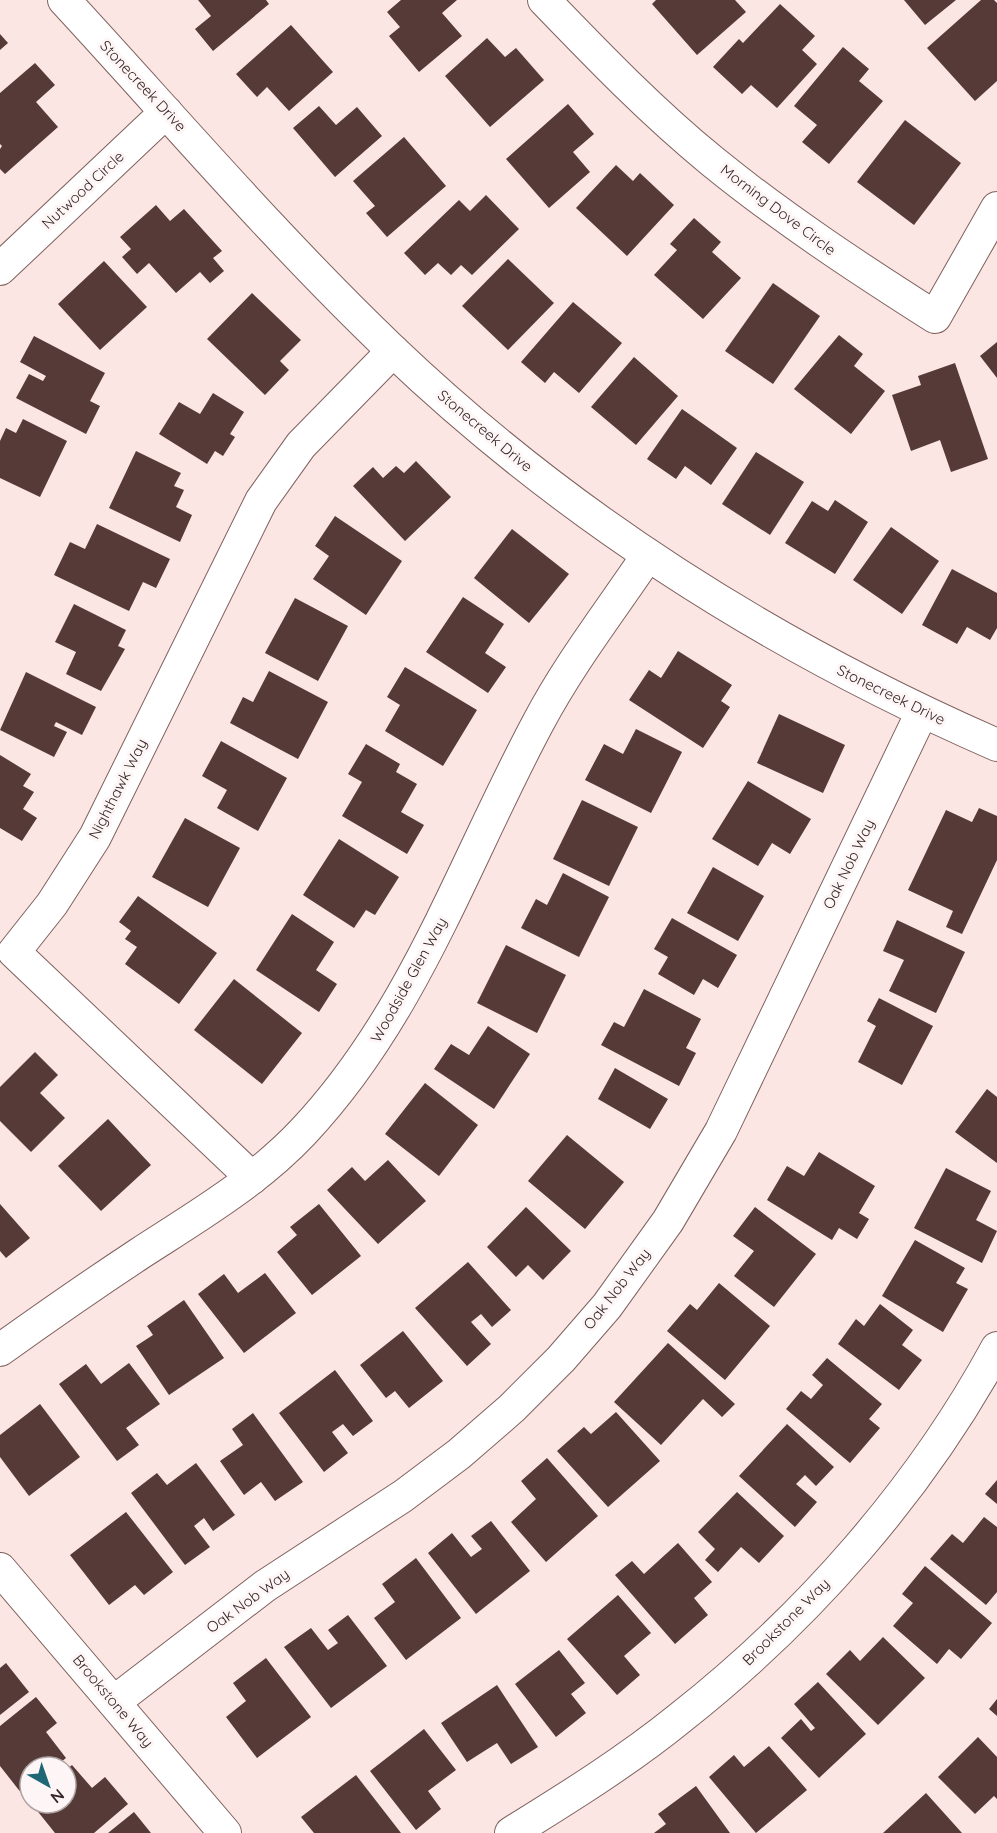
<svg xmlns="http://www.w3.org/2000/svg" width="997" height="1833" font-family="Quicksand,sans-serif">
<rect width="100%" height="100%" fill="#fbe6e3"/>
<!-- building -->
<g fill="#553a37">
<polygon points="198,0 266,0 269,4 213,51 195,29 211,16"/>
<polygon points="401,0 457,0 442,13 462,36 419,72 389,36 400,27 387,12"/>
<polygon points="656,0 735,0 746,12 697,55 652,4"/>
<polygon points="904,0 956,0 925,25"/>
<polygon points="981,0 994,0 997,3 997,81 975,101 927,48"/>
<polygon points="780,4 815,36 802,50 817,64 777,108 751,85 742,94 713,67 739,39 743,43"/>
<polygon points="291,25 333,72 289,111 267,87 257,97 236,74"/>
<polygon points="0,34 8,43 0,50"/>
<polygon points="487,38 505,57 516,48 544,80 490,127 445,76"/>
<polygon points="843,47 869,69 859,81 883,101 829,164 802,142 817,125 794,106"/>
<polygon points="35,63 55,85 36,102 58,127 5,174 0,169 0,149 2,146 0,144 0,93"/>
<polygon points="568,104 594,134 573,152 590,172 549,208 506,159"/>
<polygon points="319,106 336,125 357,107 382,136 335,177 293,128"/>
<polygon points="905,120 961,163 914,225 857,182"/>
<polygon points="404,137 446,186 387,237 366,213 375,206 353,181"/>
<polygon points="616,165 633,181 640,173 674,205 627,256 576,208"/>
<polygon points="486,195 519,229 472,275 461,265 451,275 438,263 425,275 404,253 459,200 470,211"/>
<polygon points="156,205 170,221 184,209 222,251 213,258 224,271 210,283 200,272 176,293 149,263 137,274 122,257 131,249 120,237"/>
<polygon points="694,218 721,242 712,252 741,278 703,319 654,275 677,250 670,244"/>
<polygon points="508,259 554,303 508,350 462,306"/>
<polygon points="104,261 147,307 100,350 58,304"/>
<polygon points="773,283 820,316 773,384 725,351"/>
<polygon points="252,293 301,340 280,361 289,370 265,395 207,339"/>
<polygon points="573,302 622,343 579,393 554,372 545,383 521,362"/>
<polygon points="839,335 863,354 854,366 885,391 851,434 794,389"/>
<polygon points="34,336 105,373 90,401 100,406 86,434 16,398 29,374 43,381 46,376 20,362"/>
<polygon points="997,342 997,378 980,356"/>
<polygon points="634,357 678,396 636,445 591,407"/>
<polygon points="955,363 988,459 951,472 940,440 911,451 892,395 921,385 918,376"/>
<polygon points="213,393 244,412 230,434 235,437 223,456 215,451 207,464 159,434 179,402 200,414"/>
<polygon points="682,409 737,448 711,485 685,466 676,479 647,459"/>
<polygon points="23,419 67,441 40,497 0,478 0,441 6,428 16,433"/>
<polygon points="136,451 181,473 174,486 184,490 176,507 192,515 180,542 109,508"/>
<polygon points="756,452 804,482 770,535 722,504"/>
<polygon points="416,461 451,497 405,541 353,486 373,467 383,478 396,466 404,473"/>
<polygon points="835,500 868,522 835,574 785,543 812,501 828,511"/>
<polygon points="335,516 402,561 366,615 313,579 329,556 315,546"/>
<polygon points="97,524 170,559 156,588 143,582 129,611 54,575 70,542 85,549"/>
<polygon points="891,527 939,561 902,614 853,580"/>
<polygon points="512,529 569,574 529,623 474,578"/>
<polygon points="952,569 997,593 997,628 990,640 967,627 957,644 922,625"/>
<polygon points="463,597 504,624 485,653 506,667 488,693 426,652"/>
<polygon points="295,598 348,626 318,681 265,653"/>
<polygon points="74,604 126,630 118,646 125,649 101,691 66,674 76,652 55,642"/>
<polygon points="678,651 732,685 721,701 730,707 703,748 629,700 649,670 661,678"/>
<polygon points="405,667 477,710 443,766 385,731 400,705 387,697"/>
<polygon points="269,671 328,702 298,759 230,723 243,697 253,702"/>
<polygon points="26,672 96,707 82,735 56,722 54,726 67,732 54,757 0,730"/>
<polygon points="779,714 845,745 823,793 757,763"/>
<polygon points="636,729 682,752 651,813 585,780 604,744 623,754"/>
<polygon points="221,741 287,778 258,831 217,808 227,790 202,776"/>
<polygon points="366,744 400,764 396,772 417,784 401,812 424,825 407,854 342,816 362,782 348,774"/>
<polygon points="0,755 31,774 23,786 34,792 23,809 37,818 22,841 0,828"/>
<polygon points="748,781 811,819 790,854 772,843 758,866 712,839"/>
<polygon points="582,800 638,827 609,886 553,859"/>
<polygon points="979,808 997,816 997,860 962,934 946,927 953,911 908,890 946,810 972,822"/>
<polygon points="185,818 240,848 208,907 152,877"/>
<polygon points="339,839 399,877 375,915 366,910 354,928 303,895"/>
<polygon points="713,867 764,896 738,941 687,913"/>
<polygon points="563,873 609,897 579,957 521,928 536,899 547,905"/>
<polygon points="138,896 217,953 179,1004 125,964 137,947 125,939 131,931 119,922"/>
<polygon points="292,914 334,942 316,970 337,984 319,1012 256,970"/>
<polygon points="672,918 737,955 718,988 703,979 694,995 658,974 668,957 654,949"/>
<polygon points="897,920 965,952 936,1013 889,991 904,960 883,951"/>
<polygon points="506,945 566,975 537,1033 477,1003"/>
<polygon points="234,979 302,1033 262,1084 194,1030"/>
<polygon points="644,989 701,1019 686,1048 696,1053 679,1086 601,1045 614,1022 624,1027"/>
<polygon points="879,998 933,1026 902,1085 858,1062 876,1026 867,1021"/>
<polygon points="488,1026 530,1054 494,1109 434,1069 451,1044 469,1055"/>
<polygon points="35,1052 58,1075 40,1093 65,1118 31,1152 0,1121 0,1087"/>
<polygon points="615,1068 668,1099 650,1129 598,1099"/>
<polygon points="425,1083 478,1125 439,1176 385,1134"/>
<polygon points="987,1089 997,1097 997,1163 955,1132"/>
<polygon points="108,1119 151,1165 101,1211 58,1166"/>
<polygon points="567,1135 624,1182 585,1229 528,1181"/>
<polygon points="819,1152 875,1186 859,1213 869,1219 857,1239 839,1228 832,1240 767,1200 787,1166 804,1176"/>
<polygon points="388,1160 426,1201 378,1244 327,1190 352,1167 365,1181"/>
<polygon points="946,1168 991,1191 976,1220 997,1231 982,1263 914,1228"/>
<polygon points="0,1204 30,1238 6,1258 0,1251"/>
<polygon points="319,1204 361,1256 312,1295 277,1252 297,1235 290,1227"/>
<polygon points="526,1207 571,1251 543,1280 528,1265 516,1277 487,1247"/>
<polygon points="755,1207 816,1254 774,1307 734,1276 754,1251 733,1236"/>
<polygon points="915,1240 965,1268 956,1283 968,1289 943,1332 882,1296"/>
<polygon points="468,1262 511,1310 492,1327 481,1314 471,1322 491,1344 467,1366 415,1308"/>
<polygon points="265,1273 296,1313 244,1353 198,1294 224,1274 238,1293"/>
<polygon points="719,1283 770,1326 725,1380 667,1331 690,1304 697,1310"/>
<polygon points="184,1300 224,1358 169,1395 136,1346 153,1335 147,1326"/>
<polygon points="880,1304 913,1330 902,1345 922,1360 899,1390 838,1344 856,1319 864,1326"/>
<polygon points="403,1331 443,1381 409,1408 395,1391 386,1398 360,1365"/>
<polygon points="668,1343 735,1404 722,1417 703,1399 661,1445 614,1402"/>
<polygon points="827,1358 882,1404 869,1419 880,1428 850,1463 786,1409 801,1391 811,1399 823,1385 812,1375"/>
<polygon points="129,1363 160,1404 126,1428 139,1445 117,1461 59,1384 86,1364 101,1384"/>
<polygon points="335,1370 373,1421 353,1436 343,1424 332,1432 348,1453 324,1472 279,1413"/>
<polygon points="40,1404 80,1457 29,1496 0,1457 0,1435"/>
<polygon points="616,1412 660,1461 608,1507 557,1451 584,1427 591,1434"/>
<polygon points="253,1413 303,1482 275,1501 261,1482 244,1495 220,1461 243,1445 232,1429"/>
<polygon points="787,1424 834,1467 816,1486 805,1475 796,1484 817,1502 795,1527 739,1476"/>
<polygon points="547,1458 598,1516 546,1562 511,1522 536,1499 521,1481"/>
<polygon points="196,1463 235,1515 213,1531 204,1518 194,1526 210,1547 185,1565 131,1493 157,1473 167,1485"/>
<polygon points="997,1480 997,1504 985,1494"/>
<polygon points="737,1492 784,1536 759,1563 741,1547 718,1572 705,1560 715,1549 698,1532"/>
<polygon points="126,1512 173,1572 144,1595 135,1585 109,1605 70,1555"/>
<polygon points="984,1517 997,1527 997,1592 986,1605 930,1559 952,1534 963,1543"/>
<polygon points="491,1521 530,1571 476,1614 428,1553 452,1533 471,1557 482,1549 471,1536"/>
<polygon points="678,1543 712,1582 694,1598 708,1615 675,1644 615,1575 632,1561 644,1574"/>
<polygon points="416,1558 461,1618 406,1660 374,1618 395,1602 382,1584"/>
<polygon points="925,1566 992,1623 961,1659 949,1649 937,1664 893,1626 913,1603 902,1594"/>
<polygon points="618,1595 651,1633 624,1656 640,1675 617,1695 567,1639"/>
<polygon points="348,1615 387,1666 331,1708 284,1647 311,1628 328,1650 338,1643 328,1630"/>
<polygon points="883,1637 925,1678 878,1725 826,1674 850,1650 860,1661"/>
<polygon points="559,1650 585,1683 571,1694 586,1713 556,1737 515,1684"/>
<polygon points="266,1658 311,1717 257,1758 226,1717 246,1701 233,1683"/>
<polygon points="6,1663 29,1692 0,1715 0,1668"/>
<polygon points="818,1682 866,1734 819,1778 781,1738 801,1719 811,1731 815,1728 794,1704"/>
<polygon points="497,1685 538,1747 511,1764 497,1743 467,1762 441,1723"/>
<polygon points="36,1697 57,1723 46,1732 66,1758 55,1767 30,1767 30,1787 22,1794 0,1766 0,1726"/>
<polygon points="997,1699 997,1716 989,1709"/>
<polygon points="424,1729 456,1770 428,1791 441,1809 416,1830 370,1771"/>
<polygon points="978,1737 997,1757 997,1799 994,1796 975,1814 938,1777"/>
<polygon points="769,1746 807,1790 756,1833 709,1777 734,1755 744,1767"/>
<polygon points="72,1765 92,1788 105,1777 128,1804 94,1833 55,1833 31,1803 66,1803 66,1770"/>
<polygon points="356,1775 401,1833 314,1833 301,1817"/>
<polygon points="696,1786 730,1833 654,1833 666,1824 658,1814"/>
<polygon points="926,1793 962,1833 883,1833"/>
<polygon points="134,1812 151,1833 108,1833"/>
</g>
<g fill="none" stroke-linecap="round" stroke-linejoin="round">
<!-- street casing -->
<g stroke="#7f615e" stroke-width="34">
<g id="street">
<path d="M64,0C172,117 276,239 391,349C567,517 775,648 997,745"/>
<path d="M544,0C598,56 652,112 712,161C782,218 858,268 935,317L997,208"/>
<polyline points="0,269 166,112"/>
<polyline points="252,1178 14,952 52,904 95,837 261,501 301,445 393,351"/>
<path d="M0,1350C46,1317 92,1285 139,1254C196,1217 256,1182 303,1132C414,1014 463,863 538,723C569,664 611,610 648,555"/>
<polyline points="0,1569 225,1833"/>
<polyline points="114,1702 265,1586 403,1496 459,1454 512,1408 561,1359 607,1306 668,1221 721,1131 922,712"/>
<path d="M511,1833C569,1797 627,1761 680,1718C807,1618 920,1490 997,1348"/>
</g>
</g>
<!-- street -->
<use href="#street" stroke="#fff" stroke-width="32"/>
</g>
<g text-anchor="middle" stroke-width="6" stroke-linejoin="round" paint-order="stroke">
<!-- street labels -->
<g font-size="15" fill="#352826" stroke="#fef6f6">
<text transform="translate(143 86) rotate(47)" y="5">Stonecreek Drive</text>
<text transform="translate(83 190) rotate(-43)" y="5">Nutwood Circle</text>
<text transform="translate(778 210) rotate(37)" y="5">Morning Dove Circle</text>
<text transform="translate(485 431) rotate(40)" y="5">Stonecreek Drive</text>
<text transform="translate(891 695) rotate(26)" y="5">Stonecreek Drive</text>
<text transform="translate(118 789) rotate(-63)" y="5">Nighthawk Way</text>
<text transform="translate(849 864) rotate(-64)" y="5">Oak Nob Way</text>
<text transform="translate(409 980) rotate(-61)" y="5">Woodside Glen Way</text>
<text transform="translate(617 1289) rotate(-52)" y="5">Oak Nob Way</text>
<text transform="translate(248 1601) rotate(-36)" y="5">Oak Nob Way</text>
<text transform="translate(786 1622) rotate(-45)" y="5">Brookstone Way</text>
<text transform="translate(113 1701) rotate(50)" y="5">Brookstone Way</text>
</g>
</g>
<!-- north arrow -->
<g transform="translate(48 1785) rotate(140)"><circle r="28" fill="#fef6f6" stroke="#aea4a3" stroke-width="1.5"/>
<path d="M0-4.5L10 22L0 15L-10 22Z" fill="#206776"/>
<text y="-9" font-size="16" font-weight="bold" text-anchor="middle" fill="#352826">N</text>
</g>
</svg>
